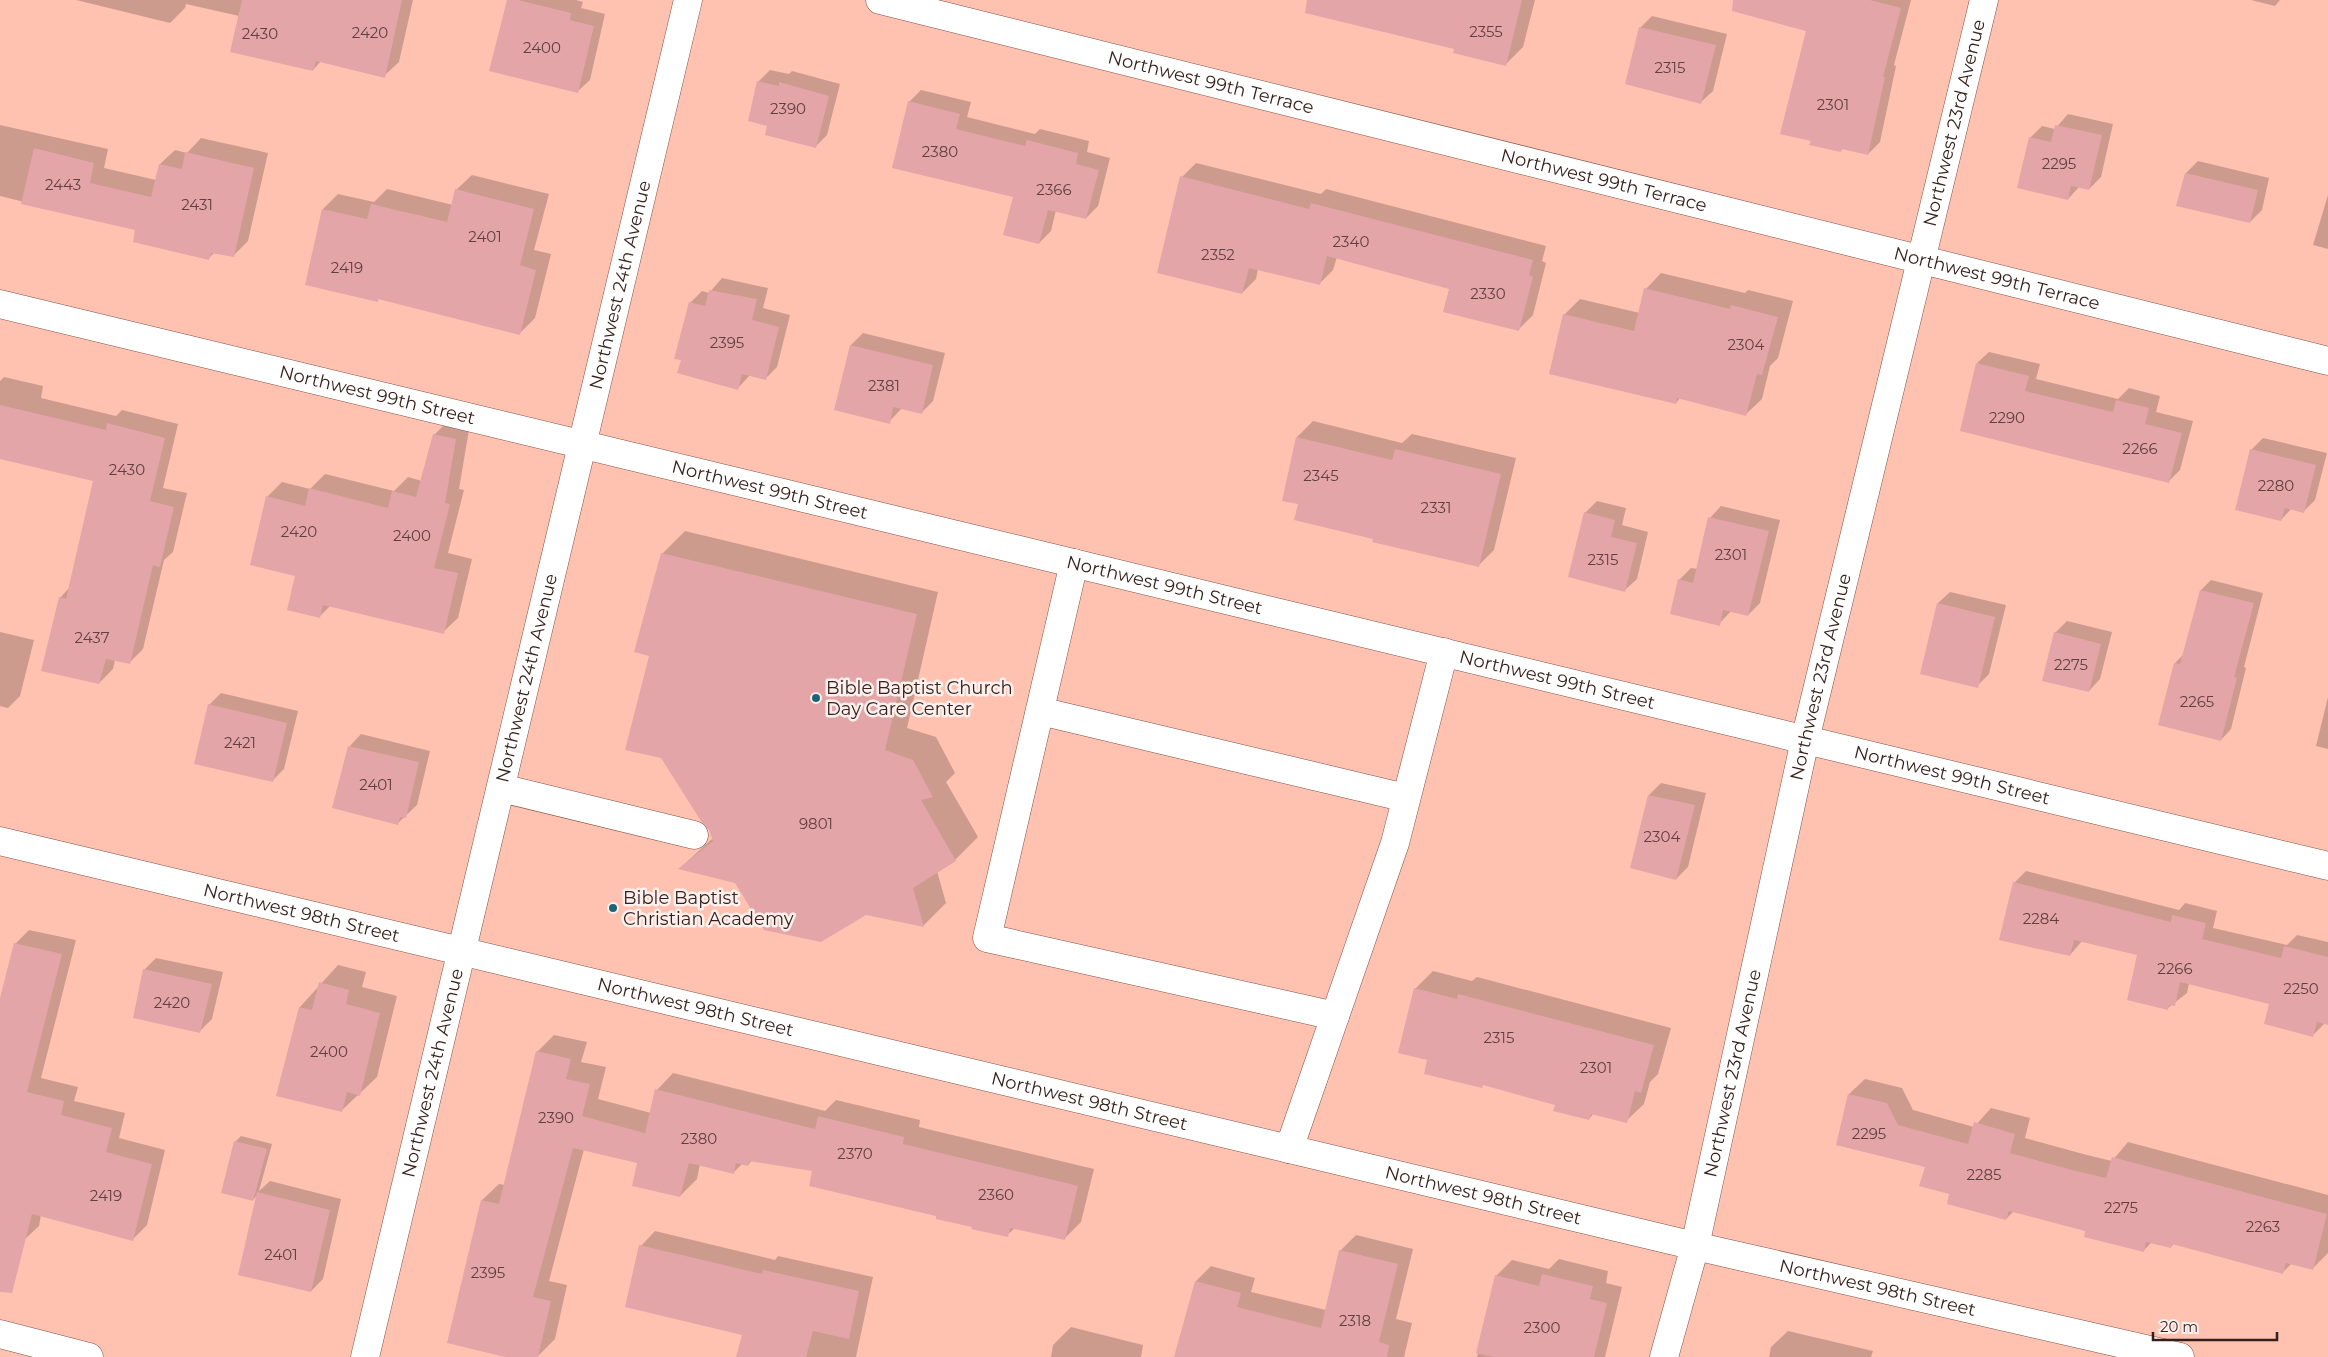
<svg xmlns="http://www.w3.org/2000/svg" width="2328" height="1357" font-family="Montserrat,sans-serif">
<rect width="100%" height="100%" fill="#ffc2b1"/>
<!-- shadow -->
<g fill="#0003">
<polygon points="76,0 413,0 399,62 384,76 321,61 313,70 239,16 186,4 185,8 170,23"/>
<polygon points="508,0 576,0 583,2 581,8 605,14 590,80 578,91"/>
<polygon points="1348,0 1535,0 1523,47 1506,64 1455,48"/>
<polygon points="1796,0 1911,0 1894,65 1896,66 1880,142 1868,154 1844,148 1840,151 1808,30"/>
<polygon points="2251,0 2280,0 2275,6"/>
<polygon points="1652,16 1727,34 1713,91 1701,102 1640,28"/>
<polygon points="770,70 789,74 792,71 840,84 827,135 815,147 768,126 759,81"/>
<polygon points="921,90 971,102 967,117 1035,134 1040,129 1089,141 1087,152 1110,158 1098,206 1086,218 1056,210 1051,231 1039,243 1014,196 909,102"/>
<polygon points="2068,114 2113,124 2101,177 2089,189 2079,187 2068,199 2030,138 2042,126 2055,129"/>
<polygon points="0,125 108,149 104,168 156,180 160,164 175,150 187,153 201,138 268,153 248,241 233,256 215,252 209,258 137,230 0,196"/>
<polygon points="2198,161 2269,178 2262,210 2250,222 2186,173"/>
<polygon points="1196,163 1321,194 1326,189 1546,246 1542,261 1546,263 1533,315 1519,329 1450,288 1337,257 1333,270 1319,284 1258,269 1256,279 1242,293 1182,177"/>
<polygon points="472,175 549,194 534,250 551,254 535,318 520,333 380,298 377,300 323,209 338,194 374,202 387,189 453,205 456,190"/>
<polygon points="2328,195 2328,249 2313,245"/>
<polygon points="1661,273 1745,293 1748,290 1793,301 1778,358 1770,366 1762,399 1746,414 1680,398 1676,403 1564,315 1580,299 1640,313 1646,289"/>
<polygon points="722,278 768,288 763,308 790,315 777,367 765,379 750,375 738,388 682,359 690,303 702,291 709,293"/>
<polygon points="863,333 945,353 933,401 921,413 902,408 889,422 836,409 851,345"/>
<polygon points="1989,352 2040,364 2036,379 2118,399 2129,388 2160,396 2156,412 2193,421 2180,470 2168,482 1977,363"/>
<polygon points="4,377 43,386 41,398 116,416 122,410 178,424 163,488 187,493 173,552 164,560 143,649 129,663 115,660 113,669 99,683 60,598 69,588 95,480 0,458 0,381"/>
<polygon points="449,420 470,424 459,489 464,490 448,553 472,559 458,618 443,632 331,605 320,616 297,575 267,497 282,482 310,489 325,474 394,491 408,477 422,481 434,435"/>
<polygon points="1313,421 1402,443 1412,434 1516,458 1494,550 1478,566 1375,538 1299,503 1283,500 1297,437"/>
<polygon points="2263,438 2327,453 2315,500 2304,511 2292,508 2281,520 2251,450"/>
<polygon points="1597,501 1626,508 1622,525 1648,532 1637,579 1625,590 1585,513"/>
<polygon points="1721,506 1780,520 1760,603 1748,615 1731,611 1719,624 1679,580 1691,568 1698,569 1710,518"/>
<polygon points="685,531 938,592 907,728 936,737 955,773 946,782 978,837 955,860 937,871 946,903 924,925 680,868 713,838 651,655 662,554"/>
<polygon points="2211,580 2263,593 2244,667 2246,668 2231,729 2221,740 2175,663 2183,655 2201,590"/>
<polygon points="1950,592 2006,605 1989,674 1977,686 1938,603"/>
<polygon points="2067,621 2112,632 2100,679 2089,691 2055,633"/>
<polygon points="0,632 34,640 20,696 8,708 0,706"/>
<polygon points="221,693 298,711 284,769 272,781 209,705"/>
<polygon points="2328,697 2328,749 2316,746"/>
<polygon points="361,734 430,751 417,805 398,823 334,807 350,746"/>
<polygon points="1661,783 1706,793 1688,867 1676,879 1649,795"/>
<polygon points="2026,871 2179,910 2185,903 2217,911 2213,928 2287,945 2297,935 2328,942 2328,1023 2325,1023 2313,1035 2271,1003 2189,983 2187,993 2168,1008 2139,955 2082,941 2070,955 2014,883"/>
<polygon points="29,930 76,940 41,1078 78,1087 74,1101 125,1113 119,1138 165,1150 147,1225 133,1239 41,1215 39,1226 24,1240 0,1234 0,1003 15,944"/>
<polygon points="156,958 223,972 212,1019 200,1031 144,970"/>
<polygon points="338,965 366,972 362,987 397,996 377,1077 341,1111 300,1007"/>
<polygon points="1433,971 1472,981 1477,977 1671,1028 1658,1074 1650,1082 1644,1104 1626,1121 1594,1113 1589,1119 1556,1104 1484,1084 1481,1087 1428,1059 1415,989"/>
<polygon points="554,1035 587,1042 581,1062 606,1067 598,1099 651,1113 657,1090 673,1073 825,1111 836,1100 920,1120 919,1127 1094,1169 1081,1222 1064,1239 1015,1228 1007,1235 938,1216 814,1170 752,1160 748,1165 743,1163 733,1173 700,1164 697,1179 680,1196 639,1162 584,1149 549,1281 567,1285 555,1339 538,1356 510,1357 482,1200 499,1184 505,1185 537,1052"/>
<polygon points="1865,1079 1902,1088 1913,1110 1974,1127 1991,1108 2030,1118 2025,1138 2087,1155 2112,1161 2128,1142 2328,1195 2328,1253 2313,1268 2292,1263 2283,1272 2174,1243 2171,1247 2152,1242 2143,1251 2086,1230 2014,1211 2006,1219 1951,1193 1926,1166 1837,1145 1849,1094"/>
<polygon points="241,1136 272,1144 259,1191 270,1181 341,1199 323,1279 311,1291 239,1274 257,1195 253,1200 235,1142"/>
<polygon points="655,1231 775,1260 778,1256 873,1277 856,1357 738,1357 743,1335 641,1246"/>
<polygon points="1356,1235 1413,1249 1396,1319 1412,1323 1404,1357 1176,1357 1196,1281 1211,1266 1255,1278 1251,1292 1326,1310 1340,1251"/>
<polygon points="1559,1259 1608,1271 1606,1283 1622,1287 1605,1357 1477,1357 1496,1276 1512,1260 1549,1269"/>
<polygon points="1071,1327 1143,1345 1141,1357 1051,1357 1053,1345"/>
<polygon points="1788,1331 1873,1351 1871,1357 1769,1357 1771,1347"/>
</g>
<!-- building -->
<g fill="#e3a5a8">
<polygon points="242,0 402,0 385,78 316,61 313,71 230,52"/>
<polygon points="507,0 518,0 571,13 570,20 594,26 578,93 489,71"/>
<polygon points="1307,0 1522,0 1506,66 1453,53 1454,49 1305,13"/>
<polygon points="1733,0 1870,0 1901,8 1883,77 1885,77 1868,155 1842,149 1841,152 1809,145 1811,141 1780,134 1806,31 1732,11"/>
<polygon points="1639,27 1716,45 1701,104 1625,84"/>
<polygon points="757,81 779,86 779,82 829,96 816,148 765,135 767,126 748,121"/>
<polygon points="908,101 960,114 956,129 1025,146 1027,140 1078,153 1076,164 1099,170 1086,219 1048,210 1039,244 1003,235 1013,197 892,168"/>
<polygon points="2055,125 2102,135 2089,190 2071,186 2068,200 2017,188 2029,137 2051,142"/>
<polygon points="34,148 94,163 90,183 151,197 159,164 182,169 185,152 254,168 234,257 211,253 209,260 133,242 135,230 21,204"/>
<polygon points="2185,173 2258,190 2250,223 2176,206"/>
<polygon points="1180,176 1309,209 1311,203 1533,260 1529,275 1533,277 1519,331 1443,312 1449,289 1327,256 1320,285 1249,268 1242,294 1157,273"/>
<polygon points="455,189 534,209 520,265 536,270 520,335 378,299 378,302 305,285 322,209 367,219 371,204 447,222"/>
<polygon points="1644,288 1730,309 1731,305 1778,317 1762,375 1757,374 1746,416 1677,398 1676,404 1549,374 1563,314 1634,331"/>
<polygon points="709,290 757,299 752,320 779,327 766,380 742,374 738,390 677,373 681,360 674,359 689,302 705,306"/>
<polygon points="850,345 933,365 922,414 893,407 890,424 834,410"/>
<polygon points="1976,363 2029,376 2025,391 2113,412 2116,400 2149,408 2145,424 2182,433 2169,483 1960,431"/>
<polygon points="0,405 106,430 107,423 165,438 150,501 174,507 160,567 153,565 130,664 106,659 99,684 41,671 59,597 66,599 93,481 0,459"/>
<polygon points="433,434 456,439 445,503 450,504 434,568 458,573 444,634 323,605 320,618 287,610 295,576 250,565 266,496 305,506 309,488 388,508 392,491 416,497"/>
<polygon points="1296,437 1392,460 1395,449 1501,474 1479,567 1372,542 1373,539 1294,520 1298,504 1282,501"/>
<polygon points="2250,449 2316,465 2304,513 2285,508 2281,521 2235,510"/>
<polygon points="1584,512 1615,520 1611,537 1637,543 1625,592 1568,577"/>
<polygon points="1708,517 1769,531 1748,616 1723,610 1720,626 1670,614 1678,579 1693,583"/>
<polygon points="661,553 917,614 885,750 913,760 933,797 921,800 956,861 913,888 924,927 866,915 821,942 764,930 735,883 678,869 713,841 709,830 701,821 661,758 625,750 649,656 634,652"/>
<polygon points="2200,590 2254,603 2234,677 2237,678 2221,741 2158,725 2174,663 2180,664"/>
<polygon points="1937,603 1995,617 1978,688 1920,674"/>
<polygon points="2054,632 2101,644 2089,692 2042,681"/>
<polygon points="208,704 287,723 273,782 194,764"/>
<polygon points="348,746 419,762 406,818 400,817 398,825 332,808"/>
<polygon points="1648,795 1695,805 1676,880 1630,868"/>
<polygon points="2013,882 2171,922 2172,915 2206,923 2202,939 2281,958 2284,946 2328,957 2328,1025 2317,1022 2313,1037 2264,1024 2269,1004 2180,982 2175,1006 2169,1005 2168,1010 2127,1000 2137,955 2074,940 2070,956 1999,940"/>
<polygon points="14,943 62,954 27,1092 64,1101 61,1115 112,1128 106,1152 152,1164 133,1241 32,1214 12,1293 0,1292 0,998"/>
<polygon points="143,969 212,984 200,1033 133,1018"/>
<polygon points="319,982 349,990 346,1004 380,1013 360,1096 347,1092 342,1112 276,1096 299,1007 312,1010"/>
<polygon points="1414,988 1457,999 1458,994 1654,1045 1641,1093 1635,1091 1627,1123 1591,1114 1589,1120 1553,1111 1555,1105 1483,1085 1482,1088 1424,1074 1427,1060 1398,1053"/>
<polygon points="536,1051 571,1059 566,1079 590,1084 582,1116 645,1133 655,1089 815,1129 818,1116 904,1137 903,1144 1078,1186 1065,1240 1010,1228 1008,1237 971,1229 972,1227 936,1219 936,1216 809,1186 812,1171 749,1161 748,1166 736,1163 734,1174 689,1163 680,1197 632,1186 637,1163 573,1148 533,1297 551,1301 538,1357 505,1357 447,1343 481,1200 499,1204"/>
<polygon points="1848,1094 1887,1103 1898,1125 1968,1144 1974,1122 2015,1134 2010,1153 2072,1170 2106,1178 2112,1157 2327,1214 2313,1270 2286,1263 2283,1274 2172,1244 2171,1248 2146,1242 2144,1252 2084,1237 2085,1231 2009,1211 2006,1220 1947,1204 1949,1194 1919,1186 1925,1167 1836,1145"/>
<polygon points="234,1141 267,1149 253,1201 221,1193"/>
<polygon points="257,1192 330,1210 311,1292 238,1275"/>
<polygon points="639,1245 762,1274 763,1270 859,1291 849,1339 813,1331 806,1357 736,1357 742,1335 625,1307"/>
<polygon points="1339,1250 1398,1264 1379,1342 1389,1345 1387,1357 1174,1357 1195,1281 1241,1293 1237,1307 1321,1328"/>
<polygon points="1542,1274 1593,1286 1590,1299 1607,1303 1594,1357 1494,1357 1476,1353 1495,1275 1539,1286"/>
</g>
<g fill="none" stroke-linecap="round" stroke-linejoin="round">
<!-- minor casing -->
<g stroke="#834f41" stroke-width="29">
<g id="minor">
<path id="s1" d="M880,0L2328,361"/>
<path id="s2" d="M0,304L2328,866"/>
<polyline points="1074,563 987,938 1335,1016"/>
<polyline points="1040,711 1406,798"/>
<polyline points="501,788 694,835"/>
<path id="s3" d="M0,841L1695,1246L2180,1357"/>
<polyline points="1289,1149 1395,843 1444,652"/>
<polyline points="0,1334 89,1357"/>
<path id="s4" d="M365,1357L688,0"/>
<path id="s5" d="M1664,1357L1695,1246L1805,740L1984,0"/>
</g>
</g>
<!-- minor -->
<use href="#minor" stroke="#fff" stroke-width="28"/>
</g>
<!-- markers -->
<g fill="#1e6574" stroke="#fdf0ed" stroke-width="2">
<circle cx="816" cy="698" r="5"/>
<circle cx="613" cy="908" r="5"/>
</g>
<g text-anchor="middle" stroke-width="5" stroke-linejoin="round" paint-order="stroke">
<!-- number labels -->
<g font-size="15" fill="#61403e">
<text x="1486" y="37">2355</text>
<text x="370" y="38">2420</text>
<text x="260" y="39">2430</text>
<text x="542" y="53">2400</text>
<text x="1670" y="73">2315</text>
<text x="1833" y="110">2301</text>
<text x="788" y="114">2390</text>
<text x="940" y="157">2380</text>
<text x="2059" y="169">2295</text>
<text x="63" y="190">2443</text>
<text x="1054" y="195">2366</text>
<text x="197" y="210">2431</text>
<text x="485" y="242">2401</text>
<text x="1351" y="247">2340</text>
<text x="1218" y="260">2352</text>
<text x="347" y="273">2419</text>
<text x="1488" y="299">2330</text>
<text x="727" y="348">2395</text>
<text x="1746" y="350">2304</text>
<text x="884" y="391">2381</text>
<text x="2007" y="423">2290</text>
<text x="2140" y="454">2266</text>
<text x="127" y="475">2430</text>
<text x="1321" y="481">2345</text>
<text x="2276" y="491">2280</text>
<text x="1436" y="513">2331</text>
<text x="299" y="537">2420</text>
<text x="412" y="541">2400</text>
<text x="1731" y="560">2301</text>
<text x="1603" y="565">2315</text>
<text x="92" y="643">2437</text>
<text x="2071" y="670">2275</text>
<text x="2197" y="707">2265</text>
<text x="240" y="748">2421</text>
<text x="376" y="790">2401</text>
<text x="816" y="829">9801</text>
<text x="1662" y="842">2304</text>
<text x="2041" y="924">2284</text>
<text x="2175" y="974">2266</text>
<text x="2301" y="994">2250</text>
<text x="172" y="1008">2420</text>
<text x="1499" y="1043">2315</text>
<text x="329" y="1057">2400</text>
<text x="1596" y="1073">2301</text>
<text x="556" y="1123">2390</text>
<text x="1869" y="1139">2295</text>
<text x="699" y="1144">2380</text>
<text x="855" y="1159">2370</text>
<text x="1984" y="1180">2285</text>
<text x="996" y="1200">2360</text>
<text x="106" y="1201">2419</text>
<text x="2121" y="1213">2275</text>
<text x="2263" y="1232">2263</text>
<text x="281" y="1260">2401</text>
<text x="488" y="1278">2395</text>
<text x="1355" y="1326">2318</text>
<text x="1542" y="1333">2300</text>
</g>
<!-- street labels -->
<g font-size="18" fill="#361f1a" stroke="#fdf0ed">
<text dy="6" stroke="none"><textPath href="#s1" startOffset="341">Northwest 99th Terrace</textPath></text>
<text dy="6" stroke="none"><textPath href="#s5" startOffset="1268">Northwest 23rd Avenue</textPath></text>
<text dy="6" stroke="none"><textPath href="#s1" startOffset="746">Northwest 99th Terrace</textPath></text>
<text dy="6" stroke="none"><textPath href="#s1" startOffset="1151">Northwest 99th Terrace</textPath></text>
<text dy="6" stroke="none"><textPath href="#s4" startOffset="1102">Northwest 24th Avenue</textPath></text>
<text dy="6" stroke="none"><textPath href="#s2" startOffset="388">Northwest 99th Street</textPath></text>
<text dy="6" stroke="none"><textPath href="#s2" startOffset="792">Northwest 99th Street</textPath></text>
<text dy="6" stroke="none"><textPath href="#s2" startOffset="1198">Northwest 99th Street</textPath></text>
<text dy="6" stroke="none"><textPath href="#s5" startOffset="698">Northwest 23rd Avenue</textPath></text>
<text dy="6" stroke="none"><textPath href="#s4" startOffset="698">Northwest 24th Avenue</textPath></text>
<text dy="6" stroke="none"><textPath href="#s2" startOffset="1602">Northwest 99th Street</textPath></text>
<text dy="6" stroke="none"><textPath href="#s2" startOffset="2008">Northwest 99th Street</textPath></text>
<text dy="6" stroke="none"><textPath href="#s3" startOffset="310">Northwest 98th Street</textPath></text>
<text dy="6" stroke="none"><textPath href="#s3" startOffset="715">Northwest 98th Street</textPath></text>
<text dy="6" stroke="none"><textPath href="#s4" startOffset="292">Northwest 24th Avenue</textPath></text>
<text dy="6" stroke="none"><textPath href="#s5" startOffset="292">Northwest 23rd Avenue</textPath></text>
<text dy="6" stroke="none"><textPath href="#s3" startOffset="1120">Northwest 98th Street</textPath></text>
<text dy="6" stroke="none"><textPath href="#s3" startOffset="1525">Northwest 98th Street</textPath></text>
<text dy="6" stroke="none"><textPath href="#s3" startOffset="1930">Northwest 98th Street</textPath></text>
</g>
<!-- poi labels -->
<g font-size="18" fill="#361f1a" stroke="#fdf0ed" text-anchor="start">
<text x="826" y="694">Bible Baptist Church<tspan x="826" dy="21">Day Care Center</tspan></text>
<text x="623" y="904">Bible Baptist<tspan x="623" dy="21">Christian Academy</tspan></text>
</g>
</g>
<!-- scale -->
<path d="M2153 1332v8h124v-8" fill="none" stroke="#361f1a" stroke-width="2.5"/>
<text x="2160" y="1332" font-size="15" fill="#361f1a" stroke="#fdf0ed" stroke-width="4" paint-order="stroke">20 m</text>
</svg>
